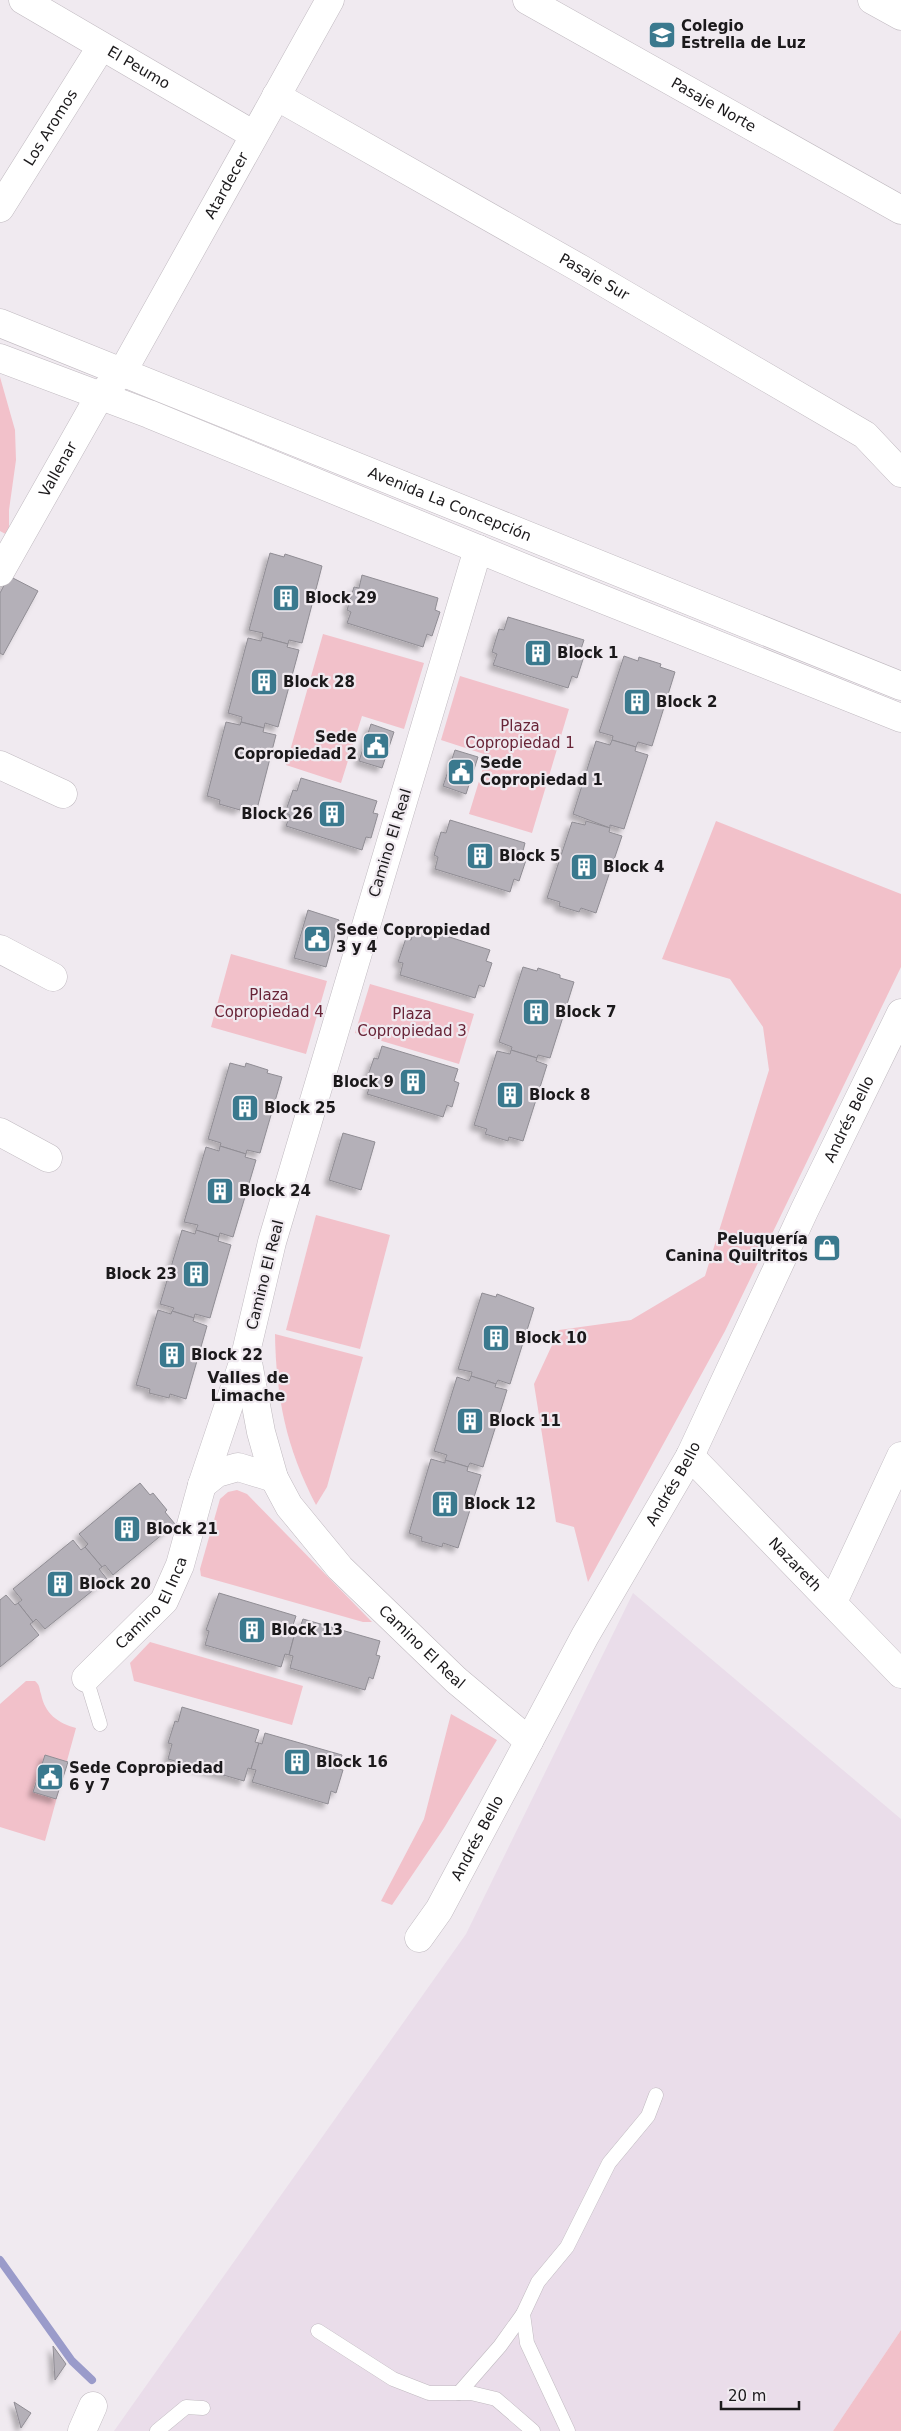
<svg xmlns="http://www.w3.org/2000/svg" width="901" height="2431" font-family="'DejaVu Sans',sans-serif">
<defs>
<filter id="shadow"><feDropShadow dx="-4.5" dy="4.5" stdDeviation="2.5" flood-color="#0004"/></filter>
</defs>
<rect width="100%" height="100%" fill="#f0eaf0"/>
<!-- built -->
<polygon fill="#eaddea" points="633,1593 901,1819 901,2330 833,2431 114,2431 466,1934"/>
<!-- green -->
<g fill="#f2c1ca">
<polygon points="0,377 15,430 16,460 9,510 9,536 0,531"/>
<polygon points="323,634 424,663 404,729 362,716 341,783 286,765"/>
<polygon points="460,676 569,709 532,833 469,814 487,755 441,740"/>
<polygon points="716,821 901,894 901,967 725,1331 588,1582 574,1527 556,1522 534,1384 559,1330 631,1320 705,1276 769,1070 763,1027 730,979 662,959"/>
<polygon points="231,954 327,981 306,1054 211,1027"/>
<polygon points="370,984 474,1014 459,1064 355,1033"/>
<polygon points="316,1215 390,1235 360,1349 286,1330"/>
<path d="M275,1334L363,1357L327,1487L316,1505C286,1448 276,1397 275,1334Z"/>
<polygon points="237,1490 247,1494 372,1622 363,1622 201,1576 200,1569 220,1499 228,1492"/>
<polygon points="150,1642 303,1686 292,1725 134,1681 130,1663"/>
<path d="M26,1681H35C40,1685 39,1688 41,1694C45,1714 58,1723 76,1728L45,1841L0,1827V1704Z"/>
<polygon points="451,1714 497,1740 444,1828 392,1905 381,1901 424,1819"/>
<polygon points="901,2330 901,2431 833,2431"/>
</g>
<g fill="none" stroke-linecap="round" stroke-linejoin="round">
<!-- stream -->
<polyline stroke="#9a9bca" stroke-width="8" points="0,2260 72,2361 92,2380"/>
</g>
<!-- building -->
<g fill="#b4b0b8" stroke="#908d94" filter="url(#shadow)">
<polygon points="270,553 284,557 285,554 322,566 302,643 289,640 288,644 262,637 263,633 249,630"/>
<polygon points="362,575 438,598 435,610 440,612 432,636 427,634 423,647 347,623 351,612 347,610 354,587 359,588"/>
<polygon points="9,576 38,591 3,655 0,653 0,593"/>
<polygon points="508,617 584,640 580,652 585,653 577,678 572,676 568,688 493,665 497,654 492,652 499,629 504,630"/>
<polygon points="262,637 288,644 287,647 299,650 278,727 265,723 264,728 241,722 242,717 228,713 248,638 261,641"/>
<polygon points="624,656 638,661 639,657 661,664 660,667 675,672 652,746 638,742 636,747 612,740 613,736 599,732"/>
<polygon points="226,722 240,725 241,722 264,728 263,732 276,735 257,809 241,805 240,810 219,804 220,800 207,796"/>
<polygon points="371,724 394,732 382,768 359,761"/>
<polygon points="612,740 636,747 635,751 648,755 624,829 610,825 610,828 573,814 596,741 610,745"/>
<polygon points="455,750 478,757 466,794 443,786"/>
<polygon points="301,778 377,801 373,813 378,814 371,838 366,837 362,850 286,826 290,815 285,813 293,790 297,791"/>
<polygon points="450,820 525,843 522,855 527,857 519,881 514,879 510,892 435,869 438,857 434,855 441,832 446,833"/>
<polygon points="586,821 610,828 609,832 622,836 596,913 581,908 579,912 559,906 560,902 547,898 572,822 585,825"/>
<polygon points="308,910 339,920 326,967 294,958"/>
<polygon points="415,926 490,950 486,961 492,963 484,987 479,985 475,998 400,975 403,963 398,962 406,938 411,940"/>
<polygon points="523,967 537,971 538,968 560,975 560,978 574,982 550,1058 538,1055 537,1058 511,1050 512,1047 499,1042"/>
<polygon points="382,1046 458,1069 454,1081 459,1083 452,1107 447,1105 443,1117 367,1094 371,1083 366,1081 374,1058 378,1059"/>
<polygon points="511,1050 537,1058 536,1061 547,1065 523,1141 509,1137 508,1141 485,1134 487,1129 474,1125 497,1051 510,1054"/>
<polygon points="230,1063 245,1067 246,1063 268,1070 267,1073 282,1077 260,1153 247,1150 246,1154 220,1146 221,1143 208,1139"/>
<polygon points="343,1133 375,1142 361,1190 329,1180"/>
<polygon points="220,1146 246,1154 245,1157 256,1160 233,1237 220,1233 219,1237 196,1230 198,1225 184,1222 206,1147 219,1151"/>
<polygon points="182,1230 195,1234 196,1230 219,1237 218,1241 231,1245 210,1318 195,1314 194,1318 172,1311 174,1308 160,1304"/>
<polygon points="482,1293 496,1297 497,1294 534,1308 510,1384 498,1380 496,1384 471,1376 472,1372 458,1369"/>
<polygon points="158,1310 171,1314 172,1311 194,1318 193,1321 207,1326 186,1399 170,1394 169,1398 149,1393 150,1389 136,1385"/>
<polygon points="471,1376 496,1384 495,1387 507,1390 483,1467 470,1463 468,1467 445,1460 447,1455 434,1451 457,1377 469,1381"/>
<polygon points="431,1459 445,1463 445,1460 468,1467 467,1471 481,1475 458,1548 443,1543 442,1547 421,1541 422,1537 409,1533"/>
<polygon points="140,1483 150,1495 153,1493 167,1510 165,1512 175,1524 113,1575 105,1565 102,1567 85,1547 88,1544 79,1534"/>
<polygon points="73,1540 81,1550 85,1547 102,1567 99,1569 107,1579 45,1629 36,1619 33,1622 18,1603 22,1600 13,1589"/>
<polygon points="219,1593 296,1616 292,1628 296,1629 289,1655 285,1654 281,1667 205,1645 209,1631 206,1630"/>
<polygon points="6,1595 15,1605 18,1603 33,1622 30,1624 39,1635 0,1667 0,1600"/>
<polygon points="303,1619 380,1641 376,1655 380,1656 373,1679 369,1677 365,1690 290,1668 293,1656 289,1655 296,1629 299,1630"/>
<polygon points="182,1707 259,1730 255,1742 259,1743 251,1769 248,1768 244,1781 168,1759 172,1744 168,1743 175,1721 178,1722"/>
<polygon points="265,1733 342,1755 338,1769 343,1770 336,1793 331,1791 328,1804 252,1782 256,1770 251,1769 259,1743 262,1744"/>
<polygon points="45,1755 68,1762 56,1799 33,1792"/>
<polygon points="53,2346 66,2364 55,2380"/>
<polygon points="14,2402 31,2413 21,2428"/>
</g>
<g fill="none" stroke-linecap="round" stroke-linejoin="round">
<!-- service casing -->
<g stroke="#c0bac0" stroke-width="15">
<g id="service">
<polyline points="86,1678 100,1724"/>
<polyline points="318,2331 393,2379 429,2393 471,2393 496,2399 533,2431"/>
<polyline points="459,2393 500,2346 523,2314"/>
<polyline points="157,2431 186,2407 203,2408"/>
<polyline points="568,2431 527,2343 523,2314 538,2282 567,2247 609,2163 648,2116 656,2095"/>
</g>
</g>
<!-- minor casing -->
<g stroke="#c0bac0" stroke-width="29">
<g id="minor">
<path id="s1" d="M23,0L254,135"/>
<path id="s2" d="M527,0L901,210"/>
<polyline points="872,0 901,16"/>
<path id="s3" d="M276,96L581,269L865,435L901,473"/>
<path id="s4" d="M0,208L101,47"/>
<path id="s5" d="M478,549L272,1242L246,1352L261,1432L274,1478L289,1506L340,1568L456,1680L529,1741"/>
<path id="s6" d="M0,572L99,397L123,371L330,0"/>
<polyline points="0,765 63,794"/>
<polyline points="0,949 53,977"/>
<polyline points="0,1132 48,1158"/>
<path id="s7" d="M690,1456L901,1674"/>
<polyline points="202,1485 217,1473 238,1467 274,1478"/>
<polyline points="833,1602 901,1456"/>
<path id="s8" d="M86,1678L164,1601L180,1565L202,1485L246,1354"/>
<path id="s9" d="M419,1938L439,1910L585,1636L690,1456L805,1209L901,1013"/>
<polyline points="82,2431 93,2406"/>
</g>
</g>
<!-- tertiary casing -->
<g stroke="#c0bac0" stroke-width="29">
<g id="tertiary">
<path id="s10" d="M0,323L901,686"/>
<polyline points="0,358 149,414 534,572 901,718"/>
</g>
</g>
<!-- service -->
<use href="#service" stroke="#fff" stroke-width="14"/>
<!-- minor -->
<use href="#minor" stroke="#fff" stroke-width="28"/>
<!-- tertiary -->
<use href="#tertiary" stroke="#fff" stroke-width="28"/>
</g>
<!-- icons -->
<defs>
<g id="school-square" transform="scale(1.4375)"><rect x="-9" y="-9" width="18" height="18" rx="4" fill="#3a798e" stroke="#f0eaf0"/><path d="M0-5L7-2L0 1L-7-2ZM-4 1L0 2.5L4 1V4Q0 6-4 4Z" fill="#fff"/></g>
<g id="building-square" transform="scale(1.4375)"><rect x="-9" y="-9" width="18" height="18" rx="4" fill="#3a798e" stroke="#f0eaf0"/><path d="M-4-6H4V6H1V3H-1V6H-4ZM-2.5-4.3h1.7v1.8h-1.7ZM.8-4.3h1.7v1.8H.8ZM-2.5-1h1.7V.8h-1.7ZM.8-1h1.7V.8H.8Z" fill="#fff"/></g>
<g id="civic-square" transform="scale(1.4375)"><rect x="-9" y="-9" width="18" height="18" rx="4" fill="#3a798e" stroke="#f0eaf0"/><path d="M-.6-6.5H3V-4.5H.6V-3L4-1V1h2V6H-6V1h2V-1L-.6-3ZM-1.2 2.5V6h2.4V2.5Z" fill="#fff"/></g>
<g id="shop-square" transform="scale(1.4375)"><rect x="-9" y="-9" width="18" height="18" rx="4" fill="#3a798e" stroke="#f0eaf0"/><path d="M-5-2.5h2.3a2.7 3.5 0 0 1 5.4 0H5L5.5 6h-11ZM-1.5-2.5h3a1.5 2.3 0 0 0-3 0Z" fill="#fff"/></g>
</defs>
<g fill-rule="evenodd">
<use href="#school-square" x="662" y="35"/>
<use href="#building-square" x="286" y="598"/>
<use href="#building-square" x="538" y="653"/>
<use href="#building-square" x="264" y="682"/>
<use href="#building-square" x="637" y="702"/>
<use href="#civic-square" x="376" y="746"/>
<use href="#civic-square" x="461" y="772"/>
<use href="#building-square" x="332" y="814"/>
<use href="#building-square" x="480" y="856"/>
<use href="#building-square" x="584" y="867"/>
<use href="#civic-square" x="317" y="939"/>
<use href="#building-square" x="536" y="1012"/>
<use href="#building-square" x="413" y="1082"/>
<use href="#building-square" x="510" y="1095"/>
<use href="#building-square" x="245" y="1108"/>
<use href="#building-square" x="220" y="1191"/>
<use href="#shop-square" x="827" y="1248"/>
<use href="#building-square" x="196" y="1274"/>
<use href="#building-square" x="496" y="1338"/>
<use href="#building-square" x="172" y="1355"/>
<use href="#building-square" x="470" y="1421"/>
<use href="#building-square" x="445" y="1504"/>
<use href="#building-square" x="127" y="1529"/>
<use href="#building-square" x="60" y="1584"/>
<use href="#building-square" x="252" y="1630"/>
<use href="#building-square" x="297" y="1762"/>
<use href="#civic-square" x="50" y="1777"/>
</g>
<g text-anchor="middle" stroke-width="4.5" stroke-linejoin="round" paint-order="stroke">
<!-- poi labels -->
<g font-size="15" font-weight="bold" fill="#1b191b" stroke="#f0eaf0" text-anchor="start">
<text x="681" y="31">Colegio<tspan x="681" dy="17">Estrella de Luz</tspan></text>
<text x="305" y="603">Block 29</text>
<text x="557" y="658">Block 1</text>
<text x="283" y="687">Block 28</text>
<text x="656" y="707">Block 2</text>
<text x="357" y="742" text-anchor="end">Sede<tspan x="357" dy="17">Copropiedad 2</tspan></text>
<text x="480" y="768">Sede<tspan x="480" dy="17">Copropiedad 1</tspan></text>
<text x="313" y="819" text-anchor="end">Block 26</text>
<text x="499" y="861">Block 5</text>
<text x="603" y="872">Block 4</text>
<text x="336" y="935">Sede Copropiedad<tspan x="336" dy="17">3 y 4</tspan></text>
<text x="555" y="1017">Block 7</text>
<text x="394" y="1087" text-anchor="end">Block 9</text>
<text x="529" y="1100">Block 8</text>
<text x="264" y="1113">Block 25</text>
<text x="239" y="1196">Block 24</text>
<text x="808" y="1244" text-anchor="end">Peluquería<tspan x="808" dy="17">Canina Quiltritos</tspan></text>
<text x="177" y="1279" text-anchor="end">Block 23</text>
<text x="515" y="1343">Block 10</text>
<text x="191" y="1360">Block 22</text>
<text x="489" y="1426">Block 11</text>
<text x="464" y="1509">Block 12</text>
<text x="146" y="1534">Block 21</text>
<text x="79" y="1589">Block 20</text>
<text x="271" y="1635">Block 13</text>
<text x="316" y="1767">Block 16</text>
<text x="69" y="1773">Sede Copropiedad<tspan x="69" dy="17">6 y 7</tspan></text>
</g>
<!-- street labels -->
<g font-size="15" fill="#1b191b" stroke="#f0eaf0">
<text dy="5" stroke="none"><textPath href="#s1" startOffset="134">El Peumo</textPath></text>
<text dy="5" stroke="none"><textPath href="#s2" startOffset="214">Pasaje Norte</textPath></text>
<text dy="5" stroke="none"><textPath href="#s4" startOffset="95">Los Aromos</textPath></text>
<text dy="5" stroke="none"><textPath href="#s6" startOffset="449">Atardecer</textPath></text>
<text dy="5" stroke="none"><textPath href="#s3" startOffset="366">Pasaje Sur</textPath></text>
<text dy="5" stroke="none"><textPath href="#s6" startOffset="118">Vallenar</textPath></text>
<text dy="5" stroke="none"><textPath href="#s10" startOffset="485">Avenida La Concepción</textPath></text>
<text transform="translate(390 843) rotate(-73)" y="5">Camino El Real</text>
<text dy="5" stroke="none"><textPath href="#s9" startOffset="926">Andrés Bello</textPath></text>
<text transform="translate(265 1275) rotate(-76)" y="5">Camino El Real</text>
<text dy="5" stroke="none"><textPath href="#s9" startOffset="521">Andrés Bello</textPath></text>
<text dy="5" stroke="none"><textPath href="#s7" startOffset="151">Nazareth</textPath></text>
<text dy="5" stroke="none"><textPath href="#s8" startOffset="101">Camino El Inca</textPath></text>
<text dy="5" stroke="none"><textPath href="#s5" startOffset="1191">Camino El Real</textPath></text>
<text dy="5" stroke="none"><textPath href="#s9" startOffset="116">Andrés Bello</textPath></text>
</g>
<!-- park labels -->
<g font-size="15" fill="#682437" stroke="#f0eaf0">
<text x="520" y="731">Plaza<tspan x="520" dy="17">Copropiedad 1</tspan></text>
<text x="269" y="1000">Plaza<tspan x="269" dy="17">Copropiedad 4</tspan></text>
<text x="412" y="1019">Plaza<tspan x="412" dy="17">Copropiedad 3</tspan></text>
</g>
<!-- neighbourhood labels -->
<g font-size="16" font-weight="bold" fill="#1b191b" stroke="#f0eaf0">
<text x="248" y="1383">Valles de<tspan x="248" dy="18">Limache</tspan></text>
</g>
</g>
<!-- scale -->
<path d="M721 2401v8h78v-8" fill="none" stroke="#1b191b" stroke-width="2.5"/>
<text x="728" y="2401" font-size="15" fill="#1b191b" stroke="#f0eaf0" stroke-width="4" paint-order="stroke">20 m</text>
</svg>
